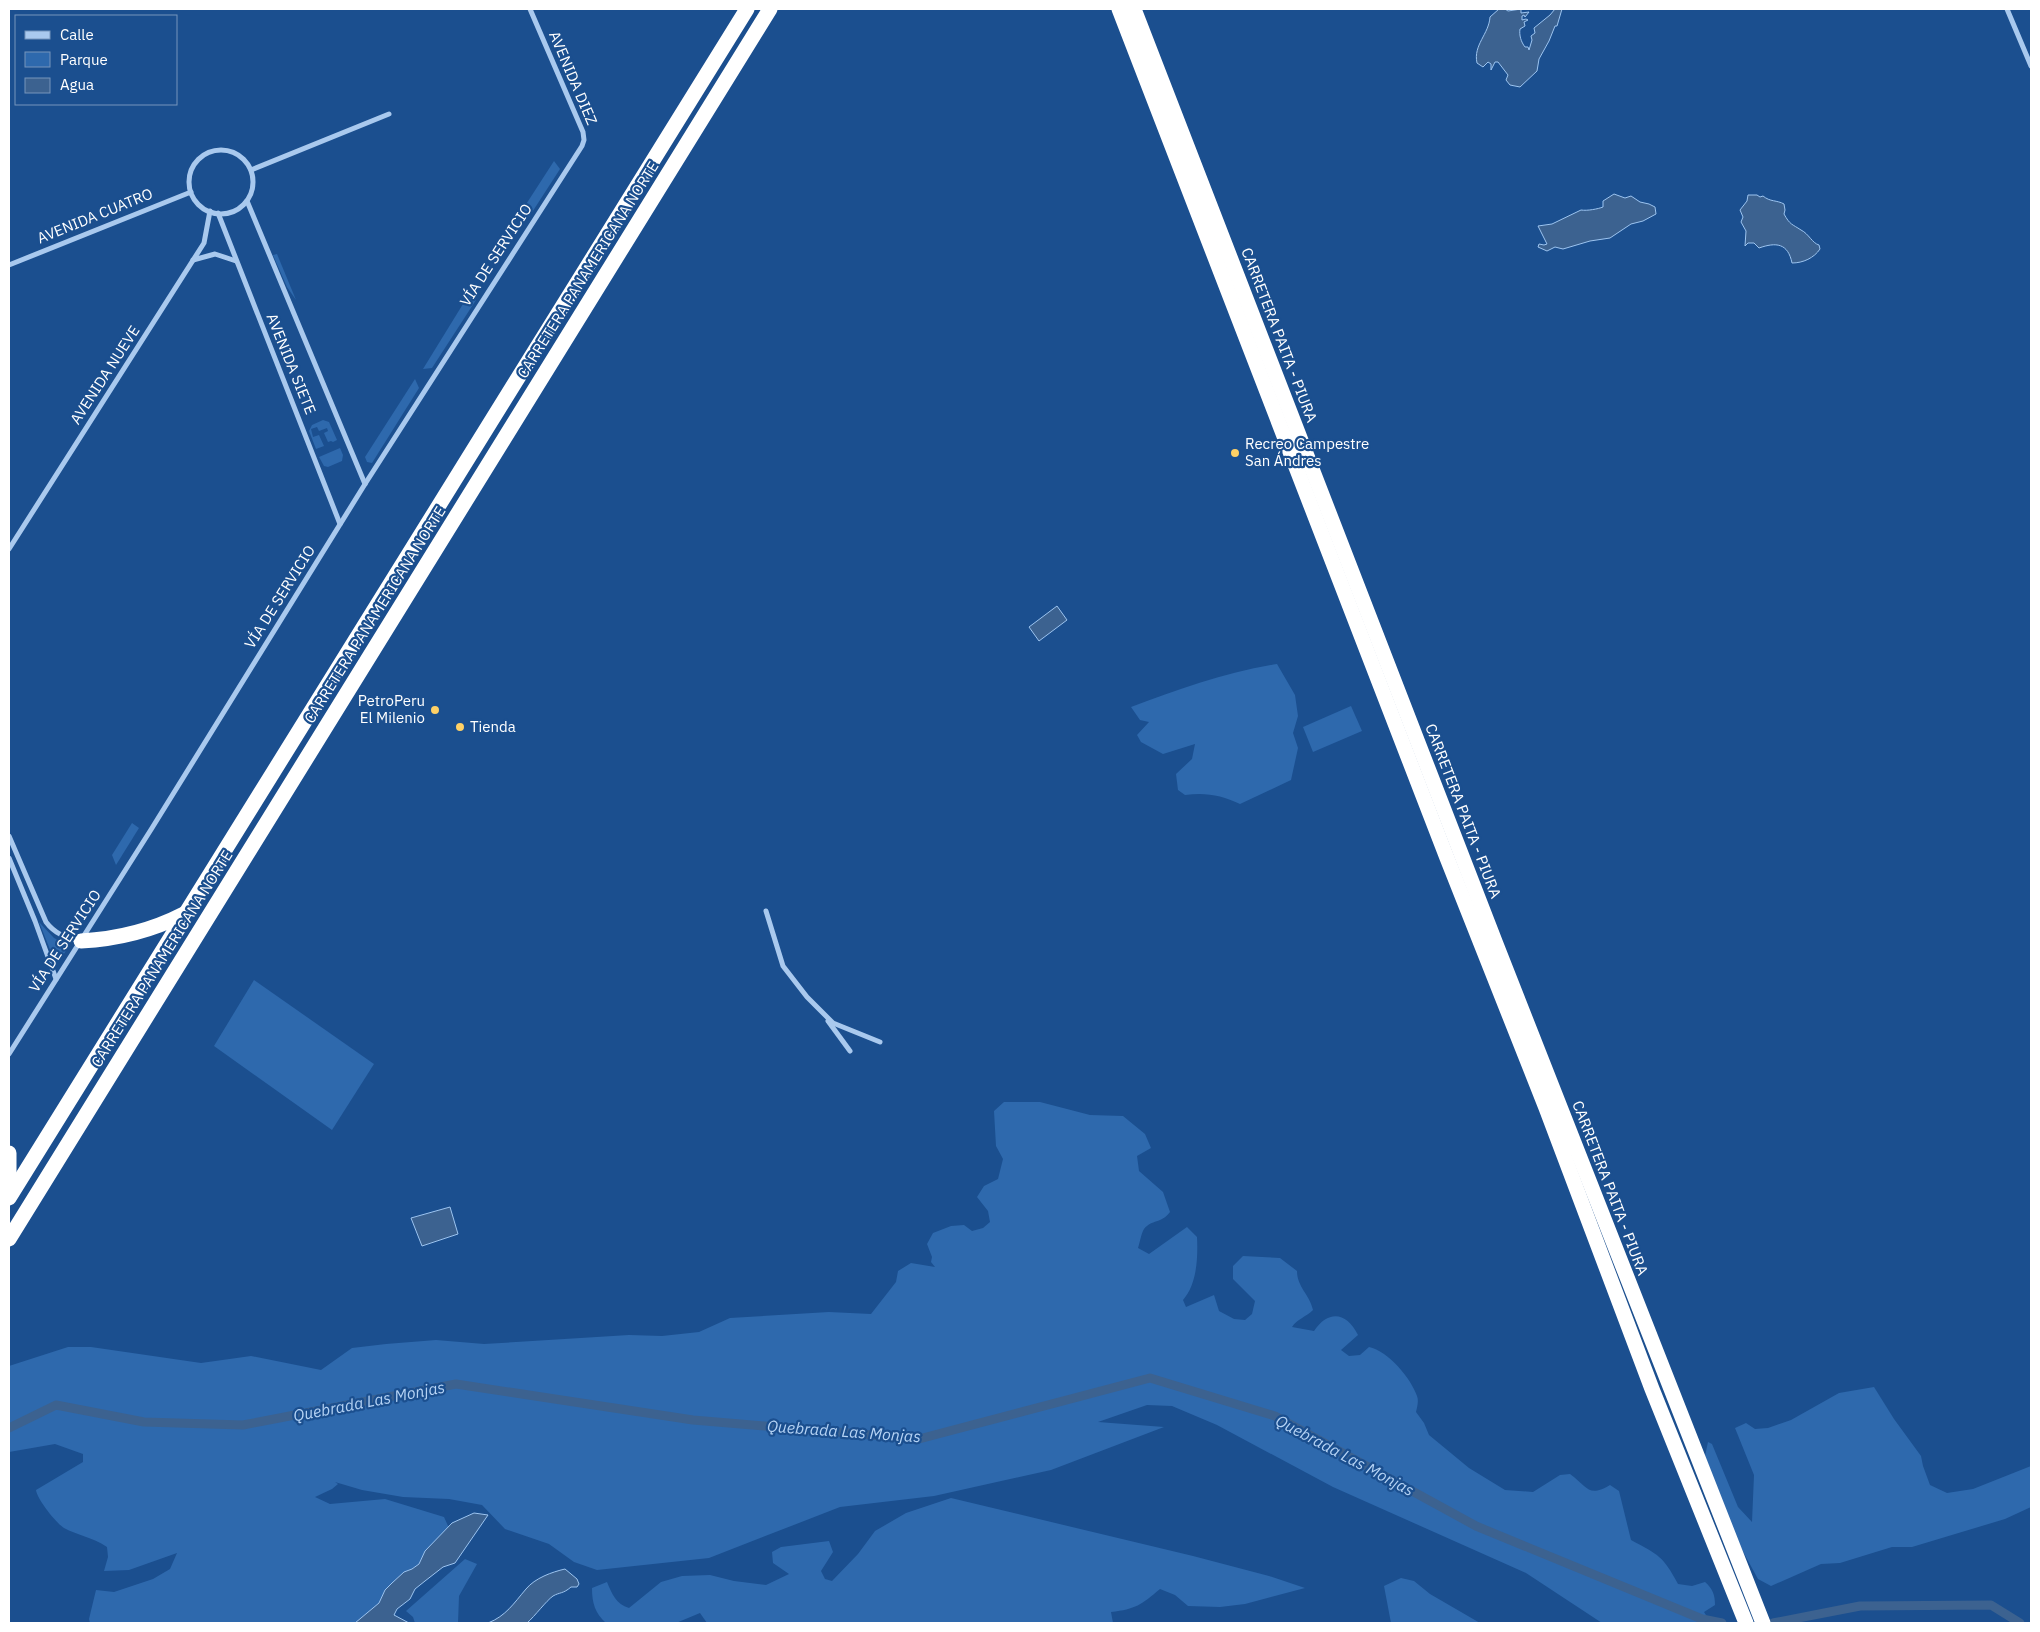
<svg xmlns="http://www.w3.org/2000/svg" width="2040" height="1632" font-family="'IBM Plex Sans',sans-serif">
<rect width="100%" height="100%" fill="#1b4f8f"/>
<!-- green -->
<g fill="#2e69ad">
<polygon points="554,161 560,169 529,217 523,209"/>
<polygon points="277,254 296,300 287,287 273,255"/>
<polygon points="471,291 476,300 432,368 423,369"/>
<polygon points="415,379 419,388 372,463 367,462 365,457"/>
<polygon points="323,420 329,422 337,440 333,442 331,441 328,442 324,433 328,431 327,428 319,431 317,427 311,429 313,437 319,435 324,446 316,449 309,431 312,425"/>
<polygon points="340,448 343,455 342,461 328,467 324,466 319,457"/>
<path d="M1277,664L1295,695L1298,716L1293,733L1298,748L1291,780L1240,804C1222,795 1205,792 1185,795L1178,790L1176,774L1192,759L1195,744L1163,754L1141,742L1137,735L1149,722L1140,720L1131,707C1179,689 1226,672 1277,664Z"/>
<polygon points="1351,706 1362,731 1313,752 1303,727"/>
<polygon points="132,823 139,828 116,865 112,855"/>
<polygon points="39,922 54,938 69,946 60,960 56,960 53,957"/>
<polygon points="254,980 374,1064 332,1130 214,1046"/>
<path d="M1004,1102H1040L1090,1115L1123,1116L1145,1134L1151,1148L1137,1156L1139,1171L1163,1192L1170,1212C1161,1224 1152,1219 1144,1229C1141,1234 1140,1242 1138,1248L1149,1254L1187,1227L1197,1237C1198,1258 1197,1284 1183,1300L1186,1307L1214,1295L1219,1311L1234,1319L1245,1320L1252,1314L1255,1301L1233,1279V1266L1243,1256L1280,1258L1297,1271C1297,1287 1310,1295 1313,1310C1306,1317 1297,1319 1292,1327L1314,1331C1329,1309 1347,1313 1358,1335L1341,1350L1349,1356L1360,1355L1369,1347C1388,1351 1411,1378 1417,1396C1419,1401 1417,1407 1416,1412L1424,1423L1429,1435L1469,1468L1505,1490L1533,1492L1560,1475L1570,1474C1588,1487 1588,1498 1610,1485L1619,1491L1631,1540C1659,1555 1663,1556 1678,1584L1692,1586L1705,1582C1713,1589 1715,1595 1715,1605L1704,1612L1711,1623H1602L1526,1573L1333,1487L1217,1425L1172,1406L1147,1405L1098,1422L1164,1427L1051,1470L934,1496L840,1507L709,1558L597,1570L574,1562L549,1544L505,1529L482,1505L449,1499L403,1497L362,1490L335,1482L338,1484L332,1489L315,1497L330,1504L385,1499L444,1517L449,1528L425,1551L419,1564L412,1569L404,1572L392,1583L385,1590L379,1603L355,1623H90L89,1619L96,1590L114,1592L153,1579L170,1569L177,1553L129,1570L104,1571L108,1557L107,1547C92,1537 77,1535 64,1528C56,1523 37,1499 36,1490L83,1462V1454L55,1444L9,1452V1366L68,1347H91L201,1363L251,1356L321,1370L352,1348L386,1344L436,1340L484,1344L629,1335L662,1336L699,1332L730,1318L829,1312L871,1314L896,1282L898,1271L911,1263L935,1267L931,1262L932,1257L927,1244L933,1233L951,1226L964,1225L972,1231L983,1228L990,1222L988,1211L977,1197L984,1186L998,1179L1003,1159L996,1146L994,1111Z"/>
<polygon points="1874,1387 1894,1419 1921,1456 1923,1466 1930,1485 1947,1493 1973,1489 2031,1466 2031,1507 2005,1519 1912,1547 1892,1547 1840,1563 1821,1564 1771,1586 1758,1579 1740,1546 1705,1456 1708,1442 1712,1444 1738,1507 1752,1522 1754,1475 1735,1428 1746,1423 1755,1429 1768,1428 1791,1420 1839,1393"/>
<path d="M951,1498L1193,1556L1269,1576L1305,1588L1245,1604L1220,1607L1188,1606L1175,1595L1160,1589C1141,1605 1136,1609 1111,1612L1113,1623H707L700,1613L676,1623H606C595,1613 592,1603 592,1588L607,1582C612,1594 616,1604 629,1608L661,1582L682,1576L710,1575L734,1581L766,1585L789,1574L773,1563L772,1552L781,1547L829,1541L833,1552L821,1571L825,1579L832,1581L858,1554L875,1531L906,1513Z"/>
<polygon points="465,1559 477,1564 459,1596 458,1623 415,1623 413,1617 406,1611"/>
<polygon points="1401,1578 1414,1581 1430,1594 1480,1623 1391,1623 1384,1586"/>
</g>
<!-- water -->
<g fill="#3c6290" stroke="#9cc4f0">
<path d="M1499,9H1505L1508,11L1521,9V13L1529,12L1525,17L1524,15L1522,16V20L1526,19L1528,20L1524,22L1525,26L1520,29C1519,35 1521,42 1525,47H1528L1529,50L1532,40L1531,36L1535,33L1534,28L1550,15L1555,9H1562L1557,26H1555L1549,41L1539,59L1537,71L1520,87L1510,85L1506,80L1508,75L1498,62H1495L1491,70V64L1488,62L1483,67L1477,63C1473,45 1489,34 1490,17Z"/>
<path d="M1614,194L1625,198L1631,196L1640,202L1649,204L1655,207L1656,214L1643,221L1631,224L1610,238L1590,241L1563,249L1555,247L1547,251L1538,247L1539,244L1544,245L1547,244L1538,226L1552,224L1581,210C1587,211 1598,209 1603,207V201Z"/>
<path d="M1748,195H1757L1760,197L1763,196C1770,202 1777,200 1784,204L1785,210L1784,214C1790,225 1792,224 1801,230C1809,234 1812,243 1819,245L1820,249C1814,258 1803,263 1792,263C1788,243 1776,242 1759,248L1754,243H1748L1745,246L1746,231L1741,222L1743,217L1740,210L1747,201Z"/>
<polygon points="1057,606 1067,620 1039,641 1029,627"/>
<polygon points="450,1207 458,1234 422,1246 411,1218"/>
<polygon points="474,1513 488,1515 455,1563 443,1567 425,1581 415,1589 410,1599 397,1609 394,1615 409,1623 355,1623 379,1603 385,1590 392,1583 404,1572 412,1569 419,1564 425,1551 452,1523"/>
<path d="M565,1569L577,1579L579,1584L577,1587H571C563,1594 560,1592 553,1596C546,1601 535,1616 527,1623H488C506,1616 514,1603 526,1589C535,1578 552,1572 565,1569Z"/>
</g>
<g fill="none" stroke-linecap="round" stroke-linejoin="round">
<!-- canal -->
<g stroke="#3c6290" stroke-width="9">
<polyline points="9,1428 56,1405 144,1422 243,1425 456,1384 693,1420 919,1439 1150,1378 1275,1416 1476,1526 1702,1619 1722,1623"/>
<polyline points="1773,1623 1860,1606 1991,1605 2020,1623"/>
</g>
<!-- street -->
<g stroke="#a9c9ee" stroke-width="5">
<polyline points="2007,9 2031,66"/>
<circle cx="221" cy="182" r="32"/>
<polyline points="251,170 389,114"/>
<polyline points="247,201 365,484"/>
<polyline points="218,213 340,524"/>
<polyline points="193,260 215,254 236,261"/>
<polyline points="9,265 191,192"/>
<polyline points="9,549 204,243 210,211"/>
<path d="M9,836L46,922C55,934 66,938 81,941"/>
<polyline points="9,858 35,921 56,979"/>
<polyline points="766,911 783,966 807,997 833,1023 880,1042"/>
<polyline points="828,1021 850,1051"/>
<polyline points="9,1054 152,828 365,484 582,146 584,140 583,132 530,9"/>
</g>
<!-- highway -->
<g stroke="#fff" stroke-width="15">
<polyline points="1119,9 1447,858 1546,1108 1652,1389 1746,1623"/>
<polyline points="1134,9 1496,944 1763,1623"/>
<path d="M81,941C118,939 151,931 184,914"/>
<polyline points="9,1153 9,1181"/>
<polyline points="9,1198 747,9"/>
<polyline points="9,1239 770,9"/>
</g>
</g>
<!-- markers -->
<g fill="#ffd166" stroke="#1b4f8f" stroke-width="2">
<circle cx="1235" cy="453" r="5"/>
<circle cx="435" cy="710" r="5"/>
<circle cx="460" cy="727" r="5"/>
</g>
<g text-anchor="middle" stroke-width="4.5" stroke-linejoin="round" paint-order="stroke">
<!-- street labels -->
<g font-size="15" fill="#fff" stroke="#1b4f8f">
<text transform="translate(573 78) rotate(67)" y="5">AVENIDA DIEZ</text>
<text transform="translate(95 216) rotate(-22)" y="5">AVENIDA CUATRO</text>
<text transform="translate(496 255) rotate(-57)" y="5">VÍA DE SERVICIO</text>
<text transform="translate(588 270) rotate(-58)" y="5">CARRETERA PANAMERICANA NORTE</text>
<text transform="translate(1279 335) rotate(69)" y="5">CARRETERA PAITA - PIURA</text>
<text transform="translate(291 364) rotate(68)" y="5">AVENIDA SIETE</text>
<text transform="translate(105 375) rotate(-57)" y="5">AVENIDA NUEVE</text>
<text transform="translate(280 597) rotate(-58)" y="5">VÍA DE SERVICIO</text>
<text transform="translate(375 615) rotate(-58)" y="5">CARRETERA PANAMERICANA NORTE</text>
<text transform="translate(1463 811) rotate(69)" y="5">CARRETERA PAITA - PIURA</text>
<text transform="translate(65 941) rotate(-57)" y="5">VÍA DE SERVICIO</text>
<text transform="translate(162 959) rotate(-58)" y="5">CARRETERA PANAMERICANA NORTE</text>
<text transform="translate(1610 1188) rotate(69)" y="5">CARRETERA PAITA - PIURA</text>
</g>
<!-- poi labels -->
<g font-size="15" fill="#fff" stroke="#1b4f8f" text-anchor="start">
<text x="1245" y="449">Recreo Campestre<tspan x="1245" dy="17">San Ándres</tspan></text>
<text x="425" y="706" text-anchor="end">PetroPeru<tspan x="425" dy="17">El Milenio</tspan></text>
<text x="470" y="732">Tienda</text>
</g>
<!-- water labels -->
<g font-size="16" font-style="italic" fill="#b5d3f5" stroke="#1b4f8f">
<text transform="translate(369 1401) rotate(-11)" y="6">Quebrada Las Monjas</text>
<text transform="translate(844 1431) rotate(4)" y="6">Quebrada Las Monjas</text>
<text transform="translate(1345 1455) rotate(28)" y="6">Quebrada Las Monjas</text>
</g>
</g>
<!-- border -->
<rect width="2040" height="1632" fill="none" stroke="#ffffff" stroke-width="20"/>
<!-- legend -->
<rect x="15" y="15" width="162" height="90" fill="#1b4f8f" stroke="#7695bc"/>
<rect x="25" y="31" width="25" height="8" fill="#a9c9ee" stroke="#7695bc"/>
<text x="60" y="40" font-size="15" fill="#ffffff">Calle</text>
<rect x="25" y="52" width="25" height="15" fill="#2e69ad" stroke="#7695bc"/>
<text x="60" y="65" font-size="15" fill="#ffffff">Parque</text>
<rect x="25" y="78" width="25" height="15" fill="#3c6290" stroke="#7695bc"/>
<text x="60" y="90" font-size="15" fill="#ffffff">Agua</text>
</svg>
